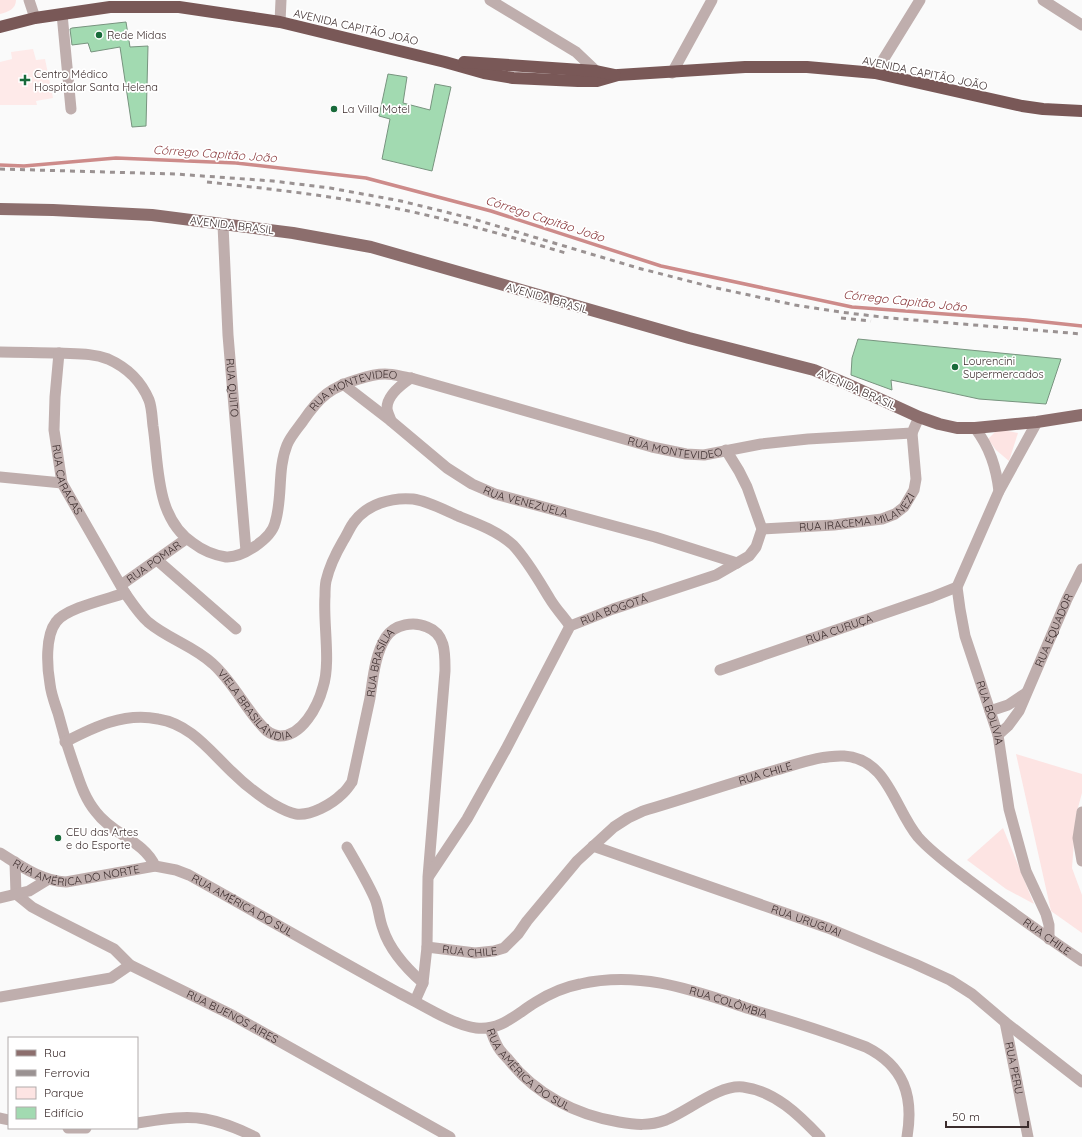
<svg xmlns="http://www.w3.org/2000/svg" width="1082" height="1137" font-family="Quicksand,sans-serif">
<rect width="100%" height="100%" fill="#fafafa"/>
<!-- built -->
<polygon fill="#feeae9" points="33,49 36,60 45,59 53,98 36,101 37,105 0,105 0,62 12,59 11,52"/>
<!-- green -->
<g fill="#fde4e3">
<path d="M0,0H16C16,9 8,12 0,14Z"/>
<polygon points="998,429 1018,433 1009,461 996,450 988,439"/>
<polygon points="1016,754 1082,774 1082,793 1076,815 1072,868 1082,895 1082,933 1051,911"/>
<polygon points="1003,828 1034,904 1006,889 967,860"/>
</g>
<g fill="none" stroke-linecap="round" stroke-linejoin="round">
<!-- stream -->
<polyline stroke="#cd8b8a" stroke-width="3.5" points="0,165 24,166 116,158 236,163 366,178 491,211 661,266 852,307 1026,320 1082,326"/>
</g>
<!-- building -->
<g fill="#a2dab1" stroke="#78947f">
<polygon points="126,22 130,47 148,46 146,126 132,127 120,47 91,52 88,43 72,45 70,29 72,28"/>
<polygon points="388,74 407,77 403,103 430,110 435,84 451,87 432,171 382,159 390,119 379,116"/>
<polygon points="858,339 1061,359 1046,404 979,399 891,380 892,390 851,375 852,358"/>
</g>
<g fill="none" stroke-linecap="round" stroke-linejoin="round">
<!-- minor -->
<g stroke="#bfaead" stroke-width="11">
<polyline points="29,0 35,18"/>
<polyline points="490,0 576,52 596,71 596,76"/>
<polyline points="1043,0 1082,25"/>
<polyline points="62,14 71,109"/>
<polyline points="280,22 281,0"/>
<polyline points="672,73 712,0"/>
<polyline points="875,73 920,0"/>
<path id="s1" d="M223,225L228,335L246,551"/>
<path id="s2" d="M0,352C20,352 40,353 59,353C76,354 92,353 108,359C126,367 141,381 149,400C152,408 152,418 153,426C159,465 155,518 193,543C202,550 214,555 226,557C242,558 271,539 275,523C283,498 277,470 287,445C290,437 298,428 303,421C320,396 331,387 359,379C368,376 376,374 385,374C394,374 403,377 411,378L652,447L686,454L704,455L761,444L808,439L912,433L919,417"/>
<path id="s3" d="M59,353L55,397L54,430L62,483L125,593C132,603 139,614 148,622C168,639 194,646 213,664C233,682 245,708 263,727C267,732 273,735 279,736C302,737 318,706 323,687C331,663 323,623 325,596C325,591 325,586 326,581C329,568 336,553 343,541C347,535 350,527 354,522C367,504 392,497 413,499C428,501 444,510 458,516C476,523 498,531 513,545C528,561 539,581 550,599C556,609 564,617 570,626"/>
<path id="s4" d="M343,384L391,421L447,468L472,484L495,494L655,537L737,563"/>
<path d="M391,421C390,417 387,412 387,408C387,395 402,384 411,378"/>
<path id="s5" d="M1037,422L999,491L957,587L960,609L965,636L998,735L1009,809L1026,871L1046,914L1049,925V939"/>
<path d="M975,428C990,448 996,467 999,491"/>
<polyline points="0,477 62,483"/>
<path id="s6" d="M762,529L834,525L882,519L895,514L904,507L914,490L916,479L912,433"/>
<polyline points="157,560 236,629"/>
<path id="s7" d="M121,585L186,539"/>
<path d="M125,593C108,599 66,608 56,622C45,636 47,667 50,684C51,694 55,704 58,713C63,733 69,752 76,771C81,786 86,800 96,812C112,834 144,841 155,866"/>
<path id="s8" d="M720,670L932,597L957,587"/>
<polyline points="990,711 1008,705 1026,693"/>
<path id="s9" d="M998,735L1008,726L1019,711L1067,599L1082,569"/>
<path id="s10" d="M65,742C94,727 124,712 158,719C190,724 209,750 231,771C243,783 257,794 271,803C278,807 288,813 296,814C311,816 332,804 342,794C346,791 349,786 352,782C358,754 364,726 370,698C373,678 375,654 386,637C395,624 414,621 427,627C446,634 445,654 445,671L428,877L427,947L423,983L415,1001"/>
<polyline points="1082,812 1078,838 1082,861"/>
<path id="s11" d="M593,846L828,928L915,964L950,980L972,994L1005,1022L1082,1082"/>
<path d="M347,847C357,864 367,881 375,899C379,909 379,919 383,929C390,951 406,968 423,983"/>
<path id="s12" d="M0,853C21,866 41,881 66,882L155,866L176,870L189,875C259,914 328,954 399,993C419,1003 455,1026 476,1028C501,1031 516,1014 536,1002C549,994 564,987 580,984C642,970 695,991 753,1010C791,1021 829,1033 866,1047C904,1066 914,1096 907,1137"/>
<polyline points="15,862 16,894"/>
<path id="s13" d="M429,876L467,819L506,749L570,626L613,609L716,575L749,556L756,547L762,529L747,487L739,471L726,450"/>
<path id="s14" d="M16,894L32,907L47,915L114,949L130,965L232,1015L450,1137"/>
<polyline points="0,898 29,891 47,880"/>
<path id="s15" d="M427,947L475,953L494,951L504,948L518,934L527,921L577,861L614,827L628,818L643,811C687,798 731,783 776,770C798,764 821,755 844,756C888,759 894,808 918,837C932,853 952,867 969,880C1006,908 1044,935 1082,961"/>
<polyline points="0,997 111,978 130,965"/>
<path id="s16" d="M1005,1022L1028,1137"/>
<path id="s17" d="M490,1028C492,1034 494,1040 497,1045C499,1050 504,1055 508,1059C535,1094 576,1115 619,1122C636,1125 649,1126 666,1120C688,1111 720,1084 743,1087C775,1091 799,1115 820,1137"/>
<polyline points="0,1118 9,1120"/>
<path d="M137,1123C158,1120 184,1115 205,1119C222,1122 239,1129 255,1137"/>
<polyline points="68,1128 86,1128"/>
</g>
<!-- major -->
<polyline stroke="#8c6e6d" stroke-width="12" points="0,209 53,210 152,215 293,233 371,247 689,338 814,370 847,384 919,417 939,424 957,428 975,428 1037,422 1082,415"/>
<!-- highway -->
<g stroke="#795857" stroke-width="12">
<polyline points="0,27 35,18 110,7 179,7 280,22 445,62 484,73 513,78 578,81 597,81 618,75 745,67 807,67 875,73 1022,106 1043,109 1082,111"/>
<polyline points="464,62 596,71 615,75"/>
</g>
<!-- rail -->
<g stroke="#9a9292" stroke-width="3" stroke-dasharray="5 5" stroke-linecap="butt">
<polyline points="0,169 175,174 273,181 330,188 401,201 470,218 638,268 712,287 795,305 840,312 890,318 1082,334"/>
<path d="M207,182C271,189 335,196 399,209C456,221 512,237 569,254"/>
<polyline points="841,318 871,321"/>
</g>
</g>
<!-- markers -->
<g fill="#186a3a" stroke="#fff" stroke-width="1.5">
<circle cx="99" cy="35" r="4"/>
<path d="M23 74h4v4h4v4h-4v4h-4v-4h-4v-4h4z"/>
<circle cx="334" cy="109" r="4"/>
<circle cx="955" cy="367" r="4"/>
<circle cx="58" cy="838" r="4"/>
</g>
<g text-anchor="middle" stroke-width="3.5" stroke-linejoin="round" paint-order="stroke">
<!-- street labels -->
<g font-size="11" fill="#3c2d2d" stroke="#fff">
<text transform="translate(356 27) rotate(13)" y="4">AVENIDA CAPITÃO JOÃO</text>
<text transform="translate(925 73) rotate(12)" y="4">AVENIDA CAPITÃO JOÃO</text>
<text transform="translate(232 225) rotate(7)" y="4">AVENIDA BRASIL</text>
<text transform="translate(547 298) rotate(16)" y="4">AVENIDA BRASIL</text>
<text dy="4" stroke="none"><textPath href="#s1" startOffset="163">RUA QUITO</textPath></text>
<text transform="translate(857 389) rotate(24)" y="4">AVENIDA BRASIL</text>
<text dy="4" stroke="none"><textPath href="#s2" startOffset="592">RUA MONTEVIDEO</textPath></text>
<text dy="4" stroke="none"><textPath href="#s2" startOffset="928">RUA MONTEVIDEO</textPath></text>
<text dy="4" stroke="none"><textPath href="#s3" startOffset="129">RUA CARACAS</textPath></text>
<text dy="4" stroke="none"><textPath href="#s4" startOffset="220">RUA VENEZUELA</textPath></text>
<text dy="4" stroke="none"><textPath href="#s6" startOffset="99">RUA IRACEMA MILANEZI</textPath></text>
<text dy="4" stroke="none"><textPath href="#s7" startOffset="40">RUA POMAR</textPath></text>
<text dy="4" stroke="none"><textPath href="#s13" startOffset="334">RUA BOGOTÁ</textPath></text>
<text dy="4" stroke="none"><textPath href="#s8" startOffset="126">RUA CURUÇA</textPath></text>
<text dy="4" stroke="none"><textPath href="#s9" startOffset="120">RUA EQUADOR</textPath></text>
<text dy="4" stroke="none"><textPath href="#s10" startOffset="458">RUA BRASÍLIA</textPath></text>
<text dy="4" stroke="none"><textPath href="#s3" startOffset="433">VIELA BRASILÂNDIA</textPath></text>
<text dy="4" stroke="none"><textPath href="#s5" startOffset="314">RUA BOLÍVIA</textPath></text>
<text dy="4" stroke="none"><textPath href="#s15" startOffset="403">RUA CHILE</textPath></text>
<text dy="4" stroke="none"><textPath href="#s12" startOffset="82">RUA AMÉRICA DO NORTE</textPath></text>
<text dy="4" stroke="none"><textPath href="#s12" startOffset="260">RUA AMÉRICA DO SUL</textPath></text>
<text dy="4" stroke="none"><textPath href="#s11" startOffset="226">RUA URUGUAI</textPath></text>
<text dy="4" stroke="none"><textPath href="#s15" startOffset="762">RUA CHILE</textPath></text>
<text dy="4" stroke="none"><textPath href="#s15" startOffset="43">RUA CHILE</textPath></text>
<text dy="4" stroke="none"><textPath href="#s12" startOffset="791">RUA COLÔMBIA</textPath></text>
<text dy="4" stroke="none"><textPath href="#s14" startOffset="250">RUA BUENOS AIRES</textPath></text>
<text dy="4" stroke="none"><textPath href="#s16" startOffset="47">RUA PERU</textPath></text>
<text dy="4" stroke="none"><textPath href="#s17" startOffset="58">RUA AMÉRICA DO SUL</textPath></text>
</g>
<!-- poi labels -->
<g font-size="11" fill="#3c2d2d" stroke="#fff" text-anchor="start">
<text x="107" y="39">Rede Midas</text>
<text x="34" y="78">Centro Médico<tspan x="34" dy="13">Hospitalar Santa Helena</tspan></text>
<text x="342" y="113">La Villa Motel</text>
<text x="963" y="365">Lourencini<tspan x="963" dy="13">Supermercados</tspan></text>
<text x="66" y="836">CEU das Artes<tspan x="66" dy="13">e do Esporte</tspan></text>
</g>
<!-- water labels -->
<g font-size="12" font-style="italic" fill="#8b3a3d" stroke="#fff">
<text transform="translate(215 154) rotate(4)" y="4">Córrego Capitão João</text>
<text transform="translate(545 219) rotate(18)" y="4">Córrego Capitão João</text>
<text transform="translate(905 301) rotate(6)" y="4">Córrego Capitão João</text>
</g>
</g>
<!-- legend -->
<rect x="8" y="1037" width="130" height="92" fill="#ffffff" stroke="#b1abab"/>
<rect x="16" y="1050" width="20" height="6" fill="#8c6e6d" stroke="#b1abab"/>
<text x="44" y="1057" font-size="12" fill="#3c2d2d">Rua</text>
<rect x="16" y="1070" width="20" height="6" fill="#9a9292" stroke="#b1abab"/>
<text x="44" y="1077" font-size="12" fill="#3c2d2d">Ferrovia</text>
<rect x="16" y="1087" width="20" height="12" fill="#fde4e3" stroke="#b1abab"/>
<text x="44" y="1097" font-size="12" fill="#3c2d2d">Parque</text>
<rect x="16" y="1107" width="20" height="12" fill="#a2dab1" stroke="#b1abab"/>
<text x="44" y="1117" font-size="12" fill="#3c2d2d">Edifício</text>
<!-- scale -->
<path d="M946 1121v6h82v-6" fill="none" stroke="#3c2d2d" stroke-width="2"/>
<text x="952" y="1121" font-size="12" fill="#3c2d2d" stroke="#ffffff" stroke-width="3" paint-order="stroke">50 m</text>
</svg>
